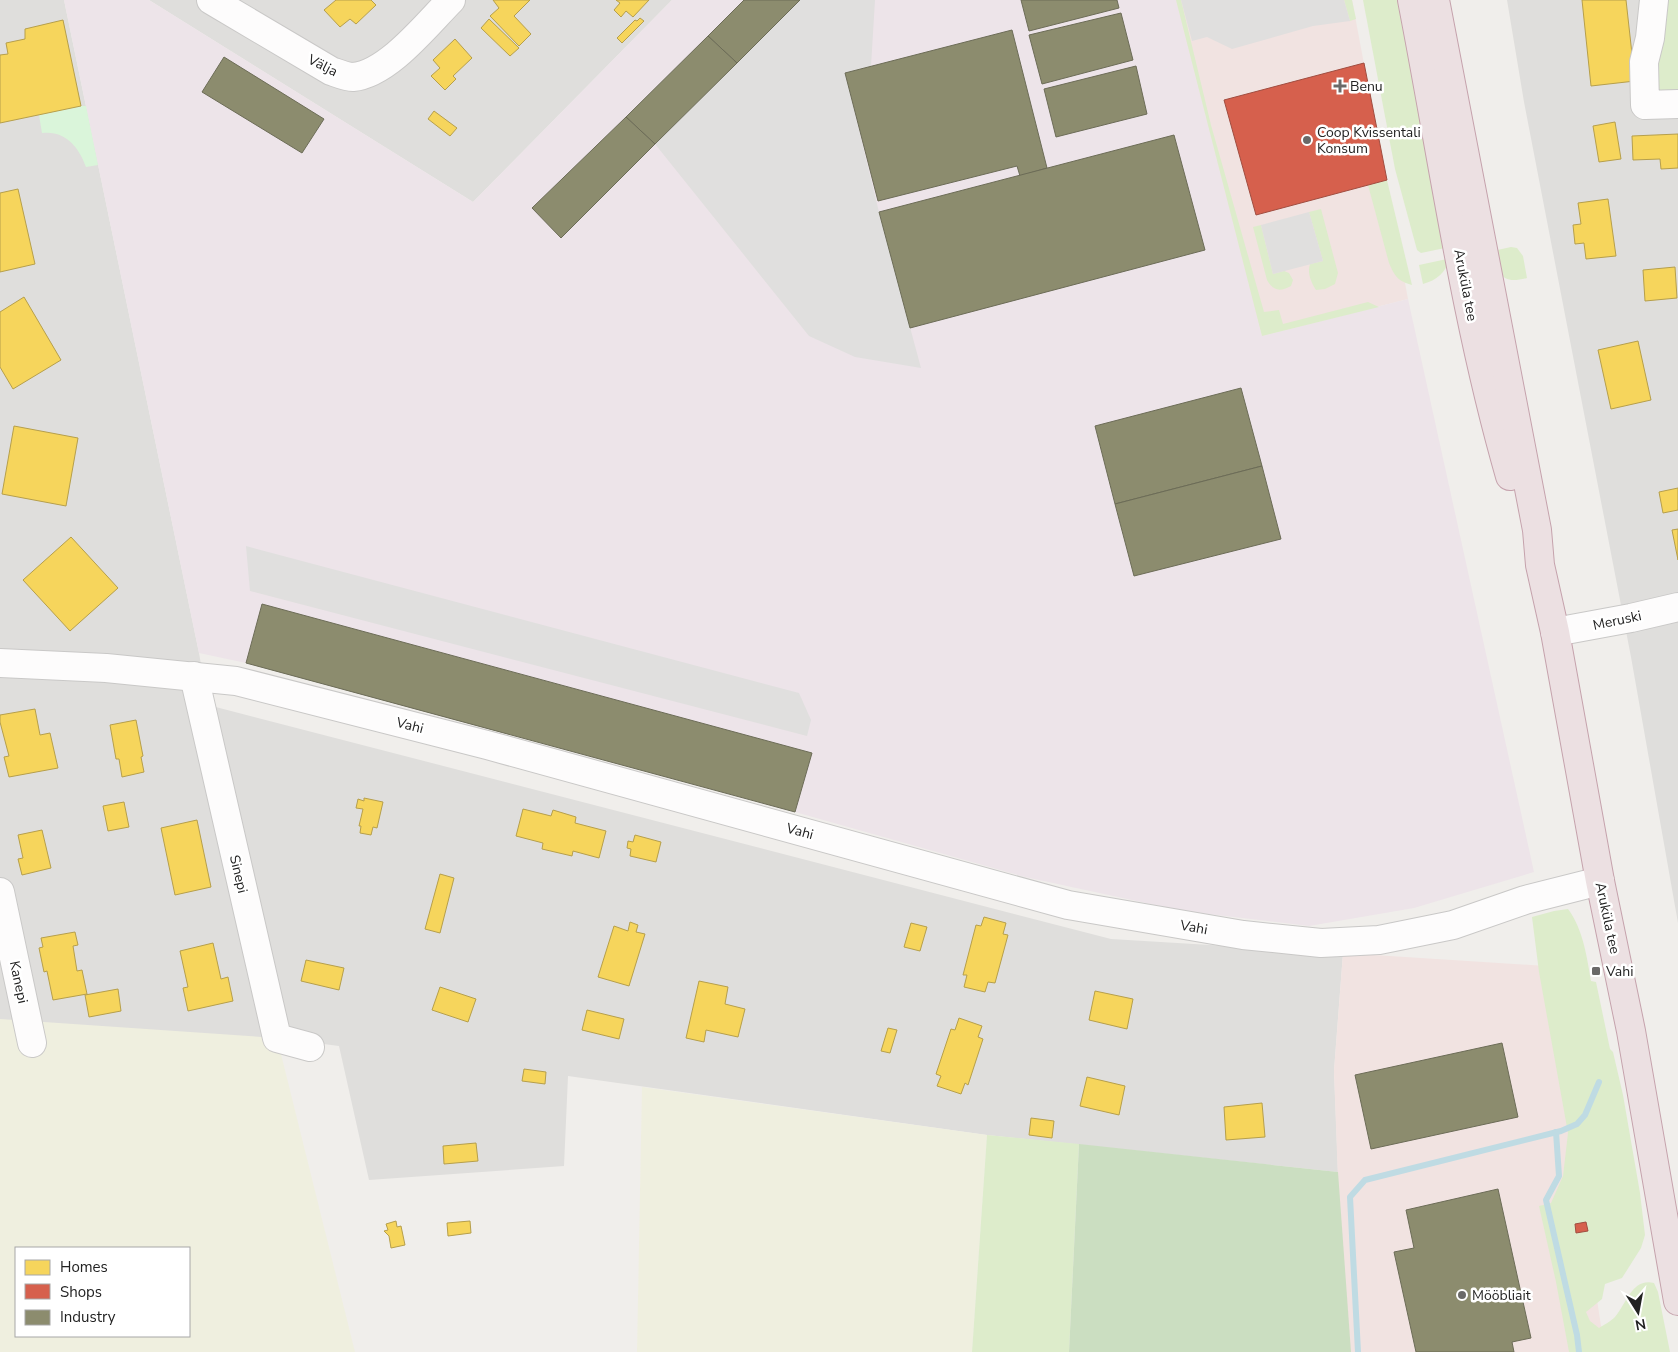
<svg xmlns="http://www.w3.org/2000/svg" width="1678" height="1352" font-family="'Nunito Sans',sans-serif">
<rect width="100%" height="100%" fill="#f0eeeb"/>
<!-- residential -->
<g fill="#dfdedc">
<polygon points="0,0 64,0 199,653 208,705 1111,939 1343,953 1334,1071 1338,1172 987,1135 568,1076 564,1166 369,1180 339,1046 277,1038 0,1029"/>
<polygon points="149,0 672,0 473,202"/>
<polygon points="1507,0 1678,0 1678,923 1631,657 1524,102"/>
</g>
<!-- commercial -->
<g fill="#f1e3e1">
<polygon points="1167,0 1352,0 1408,299 1262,336"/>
<polygon points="1343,953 1546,966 1605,1352 1349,1352 1338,1180 1334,1071"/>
</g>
<!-- industrial -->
<polygon fill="#ede4e9" points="64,0 149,0 473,202 672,0 1176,0 1262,336 1408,299 1534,872 1414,908 1309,926 1183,911 1025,877 795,812 246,663 199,653"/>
<!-- farmland -->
<g fill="#efefdf" fill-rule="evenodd">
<path d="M0,1019L277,1038L355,1352H0ZM16,1248H189V1336H16Z"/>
<polygon points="642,1087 987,1135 972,1352 637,1352"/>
</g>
<!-- grass -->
<g fill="#ddeccb">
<polygon points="1176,0 1181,0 1211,125 1264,312 1279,310 1283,324 1368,302 1379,307 1262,336"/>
<polygon points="1344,0 1352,0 1356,19 1350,21"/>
<polygon points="1363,0 1402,0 1445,248 1421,253 1417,250 1395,169"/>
<polygon points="1662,0 1678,0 1678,95 1655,95"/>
<path d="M1387,180L1412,285C1398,281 1395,277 1389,263L1368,185Z"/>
<path d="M1321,209L1338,273L1335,284L1325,289L1316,290C1311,282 1307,273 1310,264L1323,261L1309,212Z"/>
<path d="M1261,225L1273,274L1284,271L1289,273L1293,280L1291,286C1280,292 1273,291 1267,280L1253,227Z"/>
<path d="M1511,247L1517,248L1523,256L1527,278C1500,285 1499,273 1493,251Z"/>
<path d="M1447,259H1450C1445,273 1437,280 1423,284L1419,265Z"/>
<path d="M1568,909C1583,929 1587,957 1591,981L1596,982L1610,1049L1613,1052L1623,1095L1640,1193L1645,1235L1641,1248L1622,1278L1605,1284L1602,1299L1586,1312L1590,1321L1599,1328C1604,1325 1611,1321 1615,1317C1627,1303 1632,1278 1654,1283L1658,1292L1670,1352H1569L1556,1282L1539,1206L1551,1203L1563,1176L1568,1133L1539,972L1532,917L1554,911Z"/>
<polygon points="987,1135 1079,1144 1069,1352 972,1352"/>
</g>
<!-- forest -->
<polygon fill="#cbdec1" points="1079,1144 1338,1172 1351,1352 1069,1352"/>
<!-- park -->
<path fill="#daf5da" d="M81,106H86L98,165L86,167C79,147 65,130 42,133L39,115Z"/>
<!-- parking -->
<g fill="#e0dfde">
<polygon points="800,0 875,0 871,66 845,73 879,212 921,368 855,357 809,336 655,144"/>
<polygon points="1181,0 1344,0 1350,21 1313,26 1232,49 1207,37 1192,41"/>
<polygon points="1309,212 1323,261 1273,274 1261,225"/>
<polygon points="246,546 799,693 811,720 807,736 250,591"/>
</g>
<!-- homes -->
<g fill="#f6d55c" stroke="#b69f4b">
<polygon points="336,0 371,0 376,5 356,24 350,19 340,27 324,10"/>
<polygon points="493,0 530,0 514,16 531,34 519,46 490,16 499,8"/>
<polygon points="616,0 649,0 633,17 626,11 621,17 614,10 620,3"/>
<polygon points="1582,0 1626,0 1635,81 1591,86"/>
<polygon points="640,18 644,21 622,43 617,38 635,20 637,21"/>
<polygon points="489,19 519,48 510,56 481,28"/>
<polygon points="63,20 81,106 0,123 0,55 8,54 6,43 25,39 25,29"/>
<polygon points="455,39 472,58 453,76 456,79 445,90 431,76 440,68 433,60"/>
<polygon points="434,111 457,128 450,136 428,119"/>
<polygon points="1615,122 1621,159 1599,162 1593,126"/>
<polygon points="1678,134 1678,168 1661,169 1660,159 1633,160 1632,136"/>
<polygon points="18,189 35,264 0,272 0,193"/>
<polygon points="1608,199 1616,256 1586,259 1584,243 1575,244 1573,225 1581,224 1578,203"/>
<polygon points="1675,267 1677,298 1645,301 1643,270"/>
<polygon points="24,297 61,360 13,389 0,367 0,312"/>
<polygon points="1638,341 1651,400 1611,409 1598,350"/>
<polygon points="14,426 78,438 66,506 2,494"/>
<polygon points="1678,488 1678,510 1663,513 1659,492"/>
<polygon points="1678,529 1678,560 1672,530"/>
<polygon points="71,537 118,588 70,631 23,580"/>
<polygon points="35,709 40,735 50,733 58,768 9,777 4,757 9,756 0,722 0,715"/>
<polygon points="136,720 143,756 141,757 144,772 122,777 119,759 116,759 110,725"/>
<polygon points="364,798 383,802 377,828 373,827 371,835 360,833 361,826 359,826 363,809 356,808 358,799 364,801"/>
<polygon points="124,802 129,827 108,831 103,806"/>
<polygon points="523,809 551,816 553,810 576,817 575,823 606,831 599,858 573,851 572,856 542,849 543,843 516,836"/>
<polygon points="197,820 211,887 175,895 161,828"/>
<polygon points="42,830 51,868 22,875 18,859 23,858 18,835"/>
<polygon points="635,835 661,842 656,862 630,856 631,849 627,848 628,841 633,842"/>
<polygon points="440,874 454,878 440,933 425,929"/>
<polygon points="984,917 1006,923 1003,934 1008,935 995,983 988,982 985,992 964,987 967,975 963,975 976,925 981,926"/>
<polygon points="630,922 638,925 636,932 645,934 629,986 598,977 614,926 628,931"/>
<polygon points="911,923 927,927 920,951 904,947"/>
<polygon points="75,932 78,945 73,946 77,971 82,970 87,994 53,1000 47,971 44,972 39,948 43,947 41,938"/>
<polygon points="213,943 221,979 228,977 233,1001 188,1011 183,988 188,987 180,951"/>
<polygon points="306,960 344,968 339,990 301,981"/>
<polygon points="699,981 728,987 725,1004 745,1009 738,1037 706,1030 704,1042 686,1038"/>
<polygon points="440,987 476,999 468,1022 432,1010"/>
<polygon points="118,989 121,1011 89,1017 85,995"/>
<polygon points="1095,991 1133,999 1127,1029 1089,1020"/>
<polygon points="587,1010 624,1019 619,1039 582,1030"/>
<polygon points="959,1018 982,1026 978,1037 983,1039 968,1085 965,1083 961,1094 937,1086 941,1076 936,1074 951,1029 955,1030"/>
<polygon points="888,1028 897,1030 890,1053 881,1051"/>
<polygon points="524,1069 546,1072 545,1084 522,1081"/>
<polygon points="1087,1077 1125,1086 1119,1115 1080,1106"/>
<polygon points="1262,1103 1265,1137 1226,1140 1224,1107"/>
<polygon points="1031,1118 1054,1121 1052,1138 1029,1135"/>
<polygon points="476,1143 478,1161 444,1164 443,1146"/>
<polygon points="396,1221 397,1227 401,1226 405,1245 391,1248 389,1236 384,1231 388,1230 386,1224"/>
<polygon points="470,1221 471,1233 448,1236 447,1223"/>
</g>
<!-- shops -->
<g fill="#d6604d" stroke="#a04d40">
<polygon points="1364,63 1387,180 1256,215 1224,100"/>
<polygon points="1586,1222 1588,1231 1576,1233 1575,1224"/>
</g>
<!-- industry -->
<g fill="#8c8c6e" stroke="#6c6c57">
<polygon points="744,0 800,0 737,63 708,36"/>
<polygon points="1021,0 1117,0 1119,8 1029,31"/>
<polygon points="1121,13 1133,60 1042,84 1029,35"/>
<polygon points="1012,30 1047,168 1020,176 1017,166 878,201 845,73"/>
<polygon points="708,36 737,63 655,144 626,117"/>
<polygon points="224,57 324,119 302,153 202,92"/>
<polygon points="1136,66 1147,114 1056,137 1044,89"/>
<polygon points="626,117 655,144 561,238 532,208"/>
<polygon points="1174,135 1205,250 910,328 879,212"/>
<polygon points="1241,388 1262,466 1115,504 1095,426"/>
<polygon points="1262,466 1281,539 1134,576 1115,504"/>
<polygon points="262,604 812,753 795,812 246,663"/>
<polygon points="1502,1043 1518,1117 1371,1149 1355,1075"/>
<polygon points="1498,1189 1531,1338 1512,1342 1514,1352 1416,1352 1394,1252 1414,1248 1406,1210"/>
</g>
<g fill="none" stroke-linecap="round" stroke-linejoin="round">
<!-- stream -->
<g stroke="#bfdbe3" stroke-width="6">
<polyline points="1556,1132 1559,1176 1546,1200 1577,1335 1579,1352"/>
<polyline points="1358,1352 1350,1197 1365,1180 1561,1131 1577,1124 1585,1115 1599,1082"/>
</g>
<!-- minor casing -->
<g stroke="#c9c8c7" stroke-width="30">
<g id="minor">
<path d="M211,0L331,71C337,73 346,77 353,77C388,74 427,24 451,0"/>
<polyline points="1654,0 1650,38 1644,62 1645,105 1678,104"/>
<polyline points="1555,632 1631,618 1678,607"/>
<polyline points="0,663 106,668 236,681 487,745 1068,905 1243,935 1321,943 1379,940 1453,925 1525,900 1600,881"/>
<polyline points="194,676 277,1038 310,1047"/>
<polyline points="0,892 32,1043"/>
</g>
</g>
<!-- highway casing -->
<g stroke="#c5a2ac" stroke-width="30">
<g id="highway">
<path d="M1412,0C1443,159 1465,320 1510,476"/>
<polyline points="1435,0 1537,530 1540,565 1555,632 1600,881 1631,1031 1678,1301"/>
</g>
</g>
<!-- minor -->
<use href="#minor" stroke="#fdfcfc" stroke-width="28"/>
<!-- highway -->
<use href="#highway" stroke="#ece0e2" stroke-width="28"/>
</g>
<!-- markers -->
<g fill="#6a6968" stroke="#fff" stroke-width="2">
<path d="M1337.5 78.5h5v5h5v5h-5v5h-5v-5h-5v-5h5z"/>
<circle cx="1307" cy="140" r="5"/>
<rect x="1591" y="966" width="10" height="10" rx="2.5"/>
<circle cx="1462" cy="1295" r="5"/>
</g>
<g text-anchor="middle" stroke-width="5" stroke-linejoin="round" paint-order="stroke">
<!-- street labels -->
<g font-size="14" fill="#222" stroke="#fff">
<text transform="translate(323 65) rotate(27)" y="5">Välja</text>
<text transform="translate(1466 285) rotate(79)" y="5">Aruküla tee</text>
<text transform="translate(1617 620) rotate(-12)" y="5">Meruski</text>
<text transform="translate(410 725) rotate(14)" y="5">Vahi</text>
<text transform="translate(800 831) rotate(15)" y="5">Vahi</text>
<text transform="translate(239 874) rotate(77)" y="5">Sinepi</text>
<text transform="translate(1608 918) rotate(78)" y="5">Aruküla tee</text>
<text transform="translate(1194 927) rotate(10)" y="5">Vahi</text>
<text transform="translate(19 982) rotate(78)" y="5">Kanepi</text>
</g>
<!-- poi labels -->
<g font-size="14" fill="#222" stroke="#fff" text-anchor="start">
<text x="1350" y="91">Benu</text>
<text x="1317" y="137">Coop Kvissentali<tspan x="1317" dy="16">Konsum</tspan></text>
<text x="1606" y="976">Vahi</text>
<text x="1472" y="1300">Mööbliait</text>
</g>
</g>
<!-- legend -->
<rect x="15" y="1247" width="175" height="90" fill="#ffffff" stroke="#a7a7a7"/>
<rect x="25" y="1260" width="25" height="15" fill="#f6d55c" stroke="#a7a7a7"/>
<text x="60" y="1272" font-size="15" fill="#222222">Homes</text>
<rect x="25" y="1284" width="25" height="15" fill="#d6604d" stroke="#a7a7a7"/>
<text x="60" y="1297" font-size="15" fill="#222222">Shops</text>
<rect x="25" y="1310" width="25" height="15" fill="#8c8c6e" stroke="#a7a7a7"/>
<text x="60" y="1322" font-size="15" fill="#222222">Industry</text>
<!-- north arrow -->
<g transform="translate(1638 1312) rotate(169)" stroke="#ffffff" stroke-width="4" paint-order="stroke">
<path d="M0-4L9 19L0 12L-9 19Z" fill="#222222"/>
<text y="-8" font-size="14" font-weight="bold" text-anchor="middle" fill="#222222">N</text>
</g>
</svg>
